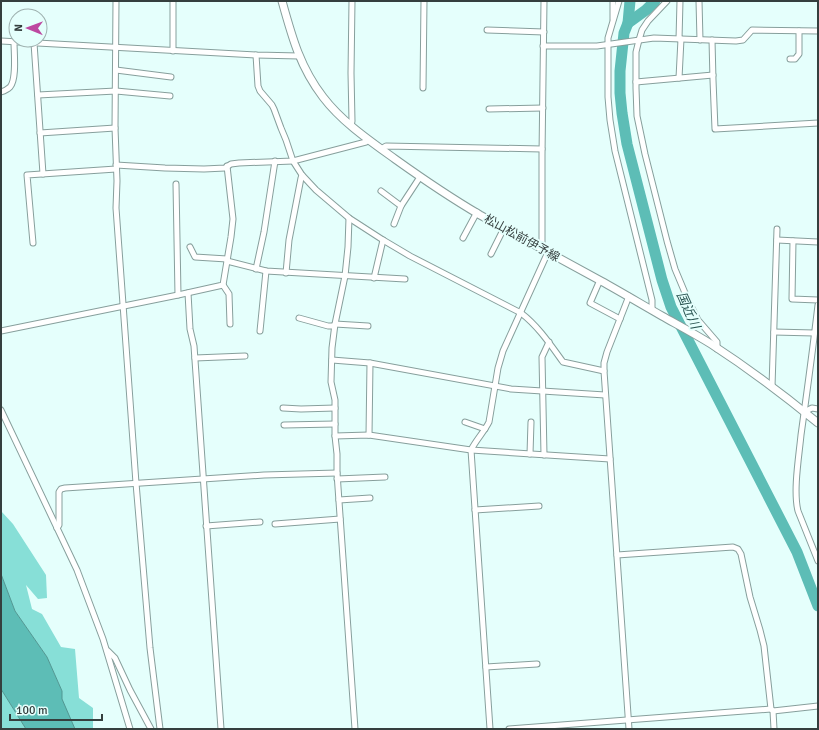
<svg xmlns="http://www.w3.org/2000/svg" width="819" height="730" font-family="Signika,'Noto Sans JP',sans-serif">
<rect width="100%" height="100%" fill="#e5fffc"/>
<!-- green -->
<g fill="#87dfd7">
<polygon points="1,511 13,524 46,575 47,598 38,599 26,585 32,609 42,614 61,647 75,649 79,698 93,708 93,729 75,729 61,699 62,691 47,657 15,611 1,574"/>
<polygon points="1,689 26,729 1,729"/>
</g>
<!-- water -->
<polygon fill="#5dbdb6" stroke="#519792" points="1,574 15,611 47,657 62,691 62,699 75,729 26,729 1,689"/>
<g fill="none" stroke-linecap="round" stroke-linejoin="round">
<!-- river -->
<g stroke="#5dbdb6" stroke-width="11">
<polyline points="630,1 628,23 624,33 620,71 620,93 622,113 627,144 662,280 671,307 797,552 818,606"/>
<polyline points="628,23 646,10 655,1"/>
</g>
<!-- street casing -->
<g stroke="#879f9c" stroke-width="7">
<g id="street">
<polyline points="116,1 115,128 117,181 116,208 136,483 150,648 160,729"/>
<polyline points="619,1 608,38 608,97 610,120 615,151 652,300 652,310"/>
<polyline points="667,1 648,21 642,30 639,40 636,52 636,88 637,116 645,154 667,241 675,269 688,300 698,320 717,342 717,349"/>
<polyline points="699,1 700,40"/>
<polyline points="613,19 613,1"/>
<polyline points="487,30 544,32"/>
<polyline points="679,39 680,1"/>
<polyline points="712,40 713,80 715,129 818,123"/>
<polyline points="1,41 256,55 299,56"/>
<polyline points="34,43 43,174"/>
<polyline points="543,46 597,46 654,38 736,41 743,40 752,30 818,31"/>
<polyline points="173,51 173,1"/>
<path d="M256,55L258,86L260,91L272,105L274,109L281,128L286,140L293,161L302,175L316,190L349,218L383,240L410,256L521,313C538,326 550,344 563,362L604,371"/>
<polyline points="790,59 795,59 799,54 799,31"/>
<polyline points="116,70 171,77"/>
<polyline points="679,78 681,39"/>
<polyline points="636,82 713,75"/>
<polyline points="423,88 424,1"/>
<path d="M1,92C4,91 7,90 10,87C17,79 14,53 14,42"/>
<polyline points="38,95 116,91 170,96"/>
<polyline points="489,109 543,108"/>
<polyline points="351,126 352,121 351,73 352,1"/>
<polyline points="40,133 115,128"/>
<polyline points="381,149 386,146 542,149"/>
<polyline points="116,165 165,168 204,169 225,168 231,164 239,163 293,161 366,142 369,140"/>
<polyline points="176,184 178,295"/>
<polyline points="381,191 401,206"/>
<polyline points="349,218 348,247 345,276 335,324 332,348 331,382 335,400 335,436 337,454 337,473 355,729"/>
<polyline points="394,224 401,206 420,177"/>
<polyline points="463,238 477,212"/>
<polyline points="777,240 818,242"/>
<polyline points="793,241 792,299 818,300"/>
<polyline points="33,243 27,175 116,169"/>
<polyline points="190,247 195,257 227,259"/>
<polyline points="540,248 542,242 542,155 544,1"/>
<polyline points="491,254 504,228"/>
<polyline points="227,261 266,271 405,279"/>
<polyline points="256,269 264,232 275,161"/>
<polyline points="286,273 289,240 301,178 302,175"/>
<polyline points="374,278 383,240"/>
<polyline points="600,280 590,303 620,319"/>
<polyline points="223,285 229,294 230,324"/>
<polyline points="188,293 190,329 194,346 221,729"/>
<polyline points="629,296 607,352 604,363 604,371 629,729"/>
<path d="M818,305C813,348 807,392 801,435C799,456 793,491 798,511L818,561"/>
<polyline points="299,318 328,326 334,326"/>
<polyline points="335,324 368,326"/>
<polyline points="1,331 178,295 223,285 231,237 233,219 227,166"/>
<polyline points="260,331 266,271"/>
<polyline points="774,332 814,333"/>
<polyline points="195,358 245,356"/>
<polyline points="332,360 370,363 511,389 605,395"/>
<polyline points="772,387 777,229"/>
<polyline points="283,408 301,409 335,408"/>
<polyline points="1,410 77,570 103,639 130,729"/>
<polyline points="804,412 812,408 818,409"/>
<polyline points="465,422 485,429"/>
<polyline points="284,425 335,424"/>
<polyline points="369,435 370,363"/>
<polyline points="335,436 369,435 471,450 610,459"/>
<polyline points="530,454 531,422"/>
<polyline points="544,455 542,357 549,342"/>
<polyline points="337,479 385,477"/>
<polyline points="339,500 370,498"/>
<polyline points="475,510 539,506"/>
<polyline points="275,524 340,519"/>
<polyline points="206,526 260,522"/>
<polyline points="57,528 59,525 59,492 61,489 65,488 264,475 337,473"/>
<polyline points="617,555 733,547 738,549 741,554 750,597 760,630 764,646 771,709 773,711 774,729"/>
<polyline points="108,651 115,658 130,690 151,729"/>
<polyline points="486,667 537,664"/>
<polyline points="773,711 818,706"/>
<path d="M490,729L471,450C476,440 484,432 489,422L498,368L503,351L548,252"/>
<polyline points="509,729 771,709"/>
</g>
</g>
<!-- secondary casing -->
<g stroke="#879f9c" stroke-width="9">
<path id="secondary" d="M282,1C292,37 300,67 323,97C342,122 370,141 395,159C423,179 451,198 480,215C520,237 561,259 601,281C621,292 641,304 662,316C678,325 695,334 711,344C748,368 784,395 818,423"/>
</g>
<!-- street -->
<use href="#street" stroke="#fff" stroke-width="5"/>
<!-- secondary -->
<use href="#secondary" stroke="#fff" stroke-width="7"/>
</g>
<g text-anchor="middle" stroke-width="4" stroke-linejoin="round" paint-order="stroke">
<!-- street labels -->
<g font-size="12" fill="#353f3e" stroke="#e5fffc">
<text transform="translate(522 238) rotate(29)" y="4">松山松前伊予線</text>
</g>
<!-- water labels -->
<g font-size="13" font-style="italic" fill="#285350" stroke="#e5fffc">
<text transform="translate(689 310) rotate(66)" y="5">国近川</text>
</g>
</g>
<!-- border -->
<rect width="819" height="730" fill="none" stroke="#353f3e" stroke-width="4"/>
<!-- north arrow -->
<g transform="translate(28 28) rotate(271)"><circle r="19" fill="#e5fffc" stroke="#9fb2b0"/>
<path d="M0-3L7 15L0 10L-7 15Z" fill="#bd48a0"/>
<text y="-6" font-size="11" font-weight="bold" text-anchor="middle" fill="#353f3e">N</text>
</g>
<!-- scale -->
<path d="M10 714v6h92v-6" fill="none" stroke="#353f3e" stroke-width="2"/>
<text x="16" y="714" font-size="12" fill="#353f3e" stroke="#e5fffc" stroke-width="3" paint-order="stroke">100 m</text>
</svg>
